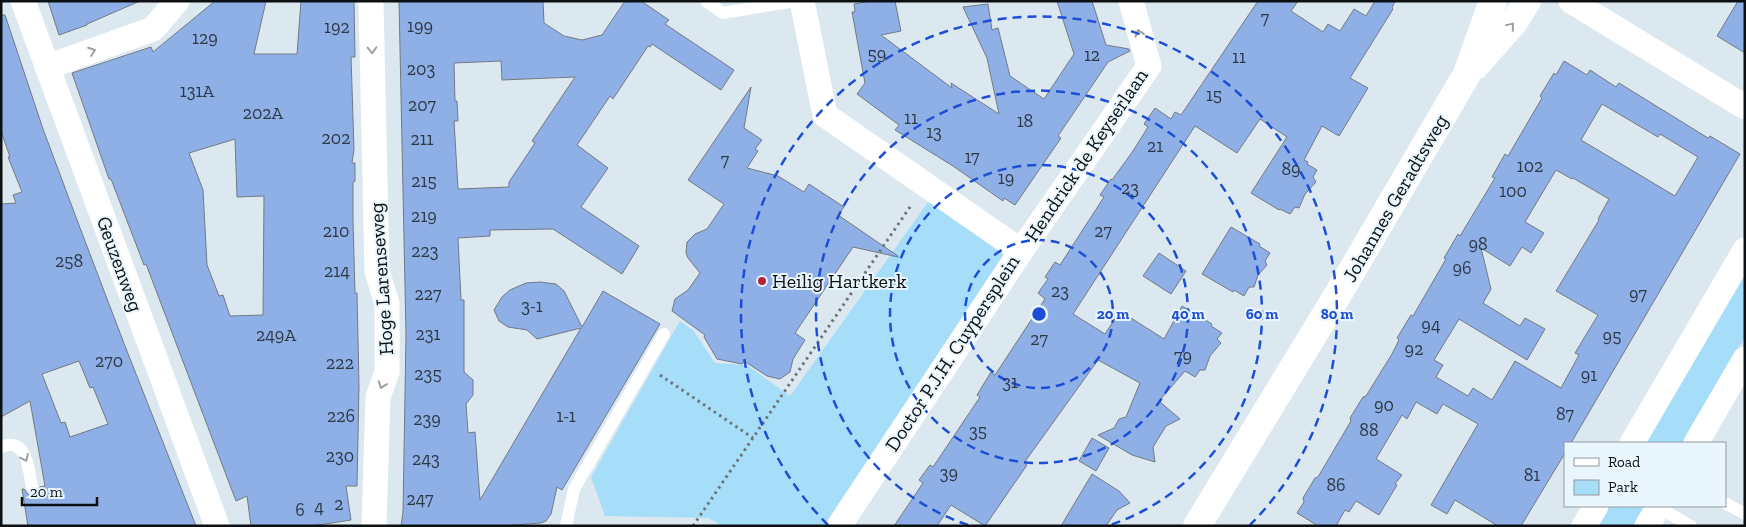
<svg xmlns="http://www.w3.org/2000/svg" width="1746" height="527" font-family="'Zilla Slab',serif">
<rect width="100%" height="100%" fill="#dce8ef"/>
<!-- green -->
<g fill="#a6ddf9">
<polygon points="931,198 1012,255 824,526 723,526 708,518 605,516 591,477 680,321 693,330 715,363 747,365 790,396"/>
<polygon points="1745,260 1745,337 1682,443 1636,443"/>
<polygon points="1599,506 1645,506 1633,526 1587,526"/>
</g>
<!-- building -->
<g fill="#8fb0e6" stroke="#737983" fill-rule="evenodd">
<polygon points="48,1 140,1 87,24 87,25 59,35"/>
<path d="M215,1H266L254,54H297L301,1H354L355,57H351L354,149L352,163H355V181L353,182V220L355,293H357L359,386L357,486H346L351,520L312,526H251L247,496L236,501L146,264L144,265L111,179H109L72,73L151,47L153,52ZM235,139L237,197L264,196L263,315L230,316L223,295L219,296L207,265L203,190L189,153Z"/>
<path d="M399,1H543L544,23L564,36L582,40L602,35L625,1H641L669,20L665,24L734,70L721,90L652,44L650,47L648,46L613,99L610,96L577,145L608,168L581,207L639,246L622,274L553,229L490,230V236L458,238L461,300H464V372L473,380V395L466,404L468,433L475,432L480,500L581,328L537,339L527,330L508,327L499,321L494,310L502,297L510,290L526,283L540,282L556,284L564,291L582,327L603,291L660,324L562,490L557,487L551,514L546,521L541,523L501,526H401L403,512L406,334ZM501,61L502,80L575,77L532,141L535,143L509,182V187L458,189L454,121H458L457,101H455L454,63Z"/>
<polygon points="871,1 895,1 901,31 881,35 952,88 951,83 999,114 987,58 963,7 988,4 992,30 998,28 1010,76 1044,99 1074,54 1057,1 1092,1 1106,45 1129,49 1130,51 1108,62 1058,136 1061,138 1015,205 1004,198 1003,201 953,166 895,130 899,125 857,94 865,83 852,12 855,12 854,4"/>
<polygon points="1258,1 1298,1 1291,11 1323,32 1328,24 1340,31 1354,9 1366,16 1375,1 1395,1 1392,8 1393,9 1350,78 1368,88 1339,136 1322,126 1304,160 1308,162 1307,164 1317,170 1313,177 1316,182 1305,194 1299,208 1295,207 1290,214 1280,209 1279,210 1251,193 1287,137 1260,119 1237,153 1195,126 1073,314 1105,334 1120,311 1164,339 1182,306 1212,324 1211,326 1222,333 1217,339 1221,343 1210,356 1205,370 1200,370 1195,377 1185,371 1159,401 1180,419 1166,426 1153,447 1155,462 1132,455 1098,435 1114,428 1119,419 1126,417 1140,383 1098,360 1024,463 1027,465 985,526 951,505 937,526 894,526 923,483 919,480 930,465 933,467 980,397 977,395 991,372 995,375 1045,299 1038,293 1048,279 1045,277 1055,262 1060,265 1104,197 1100,195 1111,179 1112,180 1133,151 1148,127 1144,124 1155,108 1171,119 1175,112 1181,115"/>
<polygon points="1738,1 1745,1 1745,53 1717,36"/>
<path d="M1,15H5L43,129L77,220L125,346L196,526H28L22,489H24L29,495L33,496L37,494L40,487L45,486L30,401L1,417V204L16,203L13,195L22,192L8,157H10L1,131ZM79,361L90,388L93,387L108,424L70,437L65,422L61,423L42,374Z"/>
<path d="M1564,61L1587,75L1590,70L1616,87L1619,83L1708,138L1710,136L1740,154L1571,443H1565V453L1559,463L1521,526H1498L1455,500L1447,514L1431,505L1478,424L1443,404L1437,414L1416,402L1407,419L1402,415L1376,459L1402,475L1395,484L1397,485L1379,515L1356,501L1349,512L1345,510L1336,526H1318L1297,513L1304,502L1303,498L1315,478L1318,477L1351,421L1350,418L1363,397L1366,396L1392,354L1399,340L1397,338L1411,315L1413,316L1446,259L1444,258L1458,234L1460,236L1495,178L1492,177L1505,154L1508,156L1542,98L1540,96L1554,73L1556,75ZM1602,104L1658,137L1660,134L1698,157L1675,196L1581,140ZM1556,170L1572,179L1573,178L1609,199L1598,219L1599,220L1556,291L1598,315L1575,353L1579,355L1561,388L1515,361L1492,400L1473,388L1468,396L1436,377L1443,365L1434,360L1459,319L1527,360L1545,329L1525,318L1520,326L1483,303L1491,289L1481,248L1510,266L1522,247L1531,253L1544,233L1525,222Z"/>
<polygon points="751,87 744,128 762,140 755,149 758,151 747,168 778,176 804,192 809,184 844,207 838,215 898,256 898,257 853,247 795,333 805,340 793,359 790,372 780,379 767,376 744,361 742,364 717,359 704,337 705,335 672,311 675,299 688,290 700,273 688,258 686,253 687,242 695,234 707,229 724,204 688,180"/>
<polygon points="1231,227 1260,244 1259,246 1270,253 1265,261 1267,265 1258,275 1254,287 1249,287 1244,296 1234,290 1233,292 1202,274"/>
<polygon points="1159,253 1186,271 1171,294 1143,276"/>
<polygon points="1092,438 1109,448 1096,471 1079,461"/>
<polygon points="1092,474 1119,491 1130,503 1117,510 1106,526 1061,526"/>
</g>
<g fill="none" stroke-linecap="round" stroke-linejoin="round">
<!-- path -->
<g stroke="#6c7478" stroke-width="3" stroke-dasharray="2.5 4" stroke-linecap="butt">
<polyline points="660,375 753,438"/>
<polyline points="693,526 912,204"/>
</g>
<!-- service -->
<g stroke="#fff" stroke-width="12">
<polyline points="706,1 723,13 795,1"/>
<path d="M1,447C28,436 29,472 32,488"/>
<polyline points="1725,503 1745,514"/>
<polyline points="1658,507 1691,526"/>
<polyline points="566,526 574,489 664,334"/>
</g>
<!-- minor -->
<g stroke="#fff" stroke-width="25">
<polyline points="23,1 217,526"/>
<polyline points="371,1 377,271 387,304 387,372 378,397 374,526"/>
<polyline points="802,1 825,115 1021,251"/>
<polyline points="1571,1 1745,107"/>
<polyline points="47,67 153,29 177,1"/>
<polyline points="1632,443 1745,250"/>
<polyline points="1696,443 1745,359"/>
<polyline points="839,526 1021,251 1149,66 1131,1"/>
<polyline points="1584,526 1596,506"/>
<polyline points="1647,526 1659,506"/>
</g>
<!-- primary -->
<g stroke="#fff" stroke-width="28">
<polyline points="1475,66 1514,22 1527,1"/>
<polyline points="1197,526 1340,291 1467,74 1493,1"/>
</g>
</g>
<!-- one-way arrows -->
<defs><path id="oneway-chevron" d="M-2-3.5L2.5 0L-2 3.5" fill="none" stroke-width="1.6" stroke-linecap="round" stroke-linejoin="round" transform="scale(1.25)"/></defs>
<g stroke="#9e9fa0">
<use href="#oneway-chevron" transform="translate(1511 26) rotate(-50)"/>
<use href="#oneway-chevron" transform="translate(1139 33) rotate(-107)"/>
<use href="#oneway-chevron" transform="translate(372 50) rotate(88)"/>
<use href="#oneway-chevron" transform="translate(92 51) rotate(-20)"/>
<use href="#oneway-chevron" transform="translate(382 385) rotate(110)"/>
<use href="#oneway-chevron" transform="translate(25 458) rotate(65)"/>
</g>
<!-- distance rings -->
<g fill="none" stroke="#1d4ed8" stroke-width="2.5" stroke-dasharray="9 6">
<circle cx="1039" cy="314" r="74"/>
<circle cx="1039" cy="314" r="149"/>
<path d="M968 525A223 223 0 1 1 1110 525"/>
<path d="M828 525A298 298 0 1 1 1250 525"/>
</g>
<!-- markers -->
<circle fill="#b5233c" stroke="#e9f6fd" stroke-width="2" cx="762" cy="281" r="5"/>
<g text-anchor="middle" stroke-width="4" stroke-linejoin="round" paint-order="stroke">
<!-- number labels -->
<g font-size="18" fill="#2d3847">
<text x="1265" y="24">7</text>
<text x="420" y="32">199</text>
<text x="337" y="33">192</text>
<text x="205" y="44">129</text>
<text x="877" y="60">59</text>
<text x="1092" y="61">12</text>
<text x="1239" y="63">11</text>
<text x="421" y="75">203</text>
<text x="197" y="97">131A</text>
<text x="1214" y="101">15</text>
<text x="422" y="111">207</text>
<text x="263" y="119">202A</text>
<text x="911" y="124">11</text>
<text x="1025" y="127">18</text>
<text x="934" y="138">13</text>
<text x="336" y="144">202</text>
<text x="422" y="145">211</text>
<text x="1155" y="152">21</text>
<text x="972" y="163">17</text>
<text x="725" y="166">7</text>
<text x="1530" y="172">102</text>
<text x="1291" y="175">89</text>
<text x="1006" y="184">19</text>
<text x="424" y="187">215</text>
<text x="1130" y="194">23</text>
<text x="1513" y="197">100</text>
<text x="424" y="222">219</text>
<text x="336" y="237">210</text>
<text x="1103" y="237">27</text>
<text x="1478" y="250">98</text>
<text x="425" y="257">223</text>
<text x="69" y="267">258</text>
<text x="1462" y="274">96</text>
<text x="337" y="277">214</text>
<text x="1060" y="297">23</text>
<text x="428" y="300">227</text>
<text x="1638" y="300">97</text>
<text x="532" y="312">3-1</text>
<text x="1431" y="331">94</text>
<text x="428" y="340">231</text>
<text x="276" y="341">249A</text>
<text x="1612" y="342">95</text>
<text x="1039" y="345">27</text>
<text x="1414" y="355">92</text>
<text x="1183" y="362">79</text>
<text x="109" y="367">270</text>
<text x="340" y="369">222</text>
<text x="428" y="380">235</text>
<text x="1589" y="381">91</text>
<text x="1010" y="388">31</text>
<text x="1384" y="411">90</text>
<text x="1565" y="420">87</text>
<text x="341" y="422">226</text>
<text x="566" y="422">1-1</text>
<text x="427" y="425">239</text>
<text x="1369" y="436">88</text>
<text x="978" y="437">35</text>
<text x="340" y="462">230</text>
<text x="426" y="465">243</text>
<text x="949" y="479">39</text>
<text x="1532" y="481">81</text>
<text x="1336" y="491">86</text>
<text x="420" y="505">247</text>
<text x="339" y="510">2</text>
<text x="319" y="513">4</text>
<text x="300" y="516">6</text>
</g>
<!-- street labels -->
<g font-size="20" fill="#0c1012" stroke="#e9f6fd">
<text transform="translate(1086 155) rotate(-56)" y="7">Hendrick de Keyserlaan</text>
<text transform="translate(1395 198) rotate(-60)" y="7">Johannes Geradtsweg</text>
<text transform="translate(120 264) rotate(70)" y="7">Geuzenweg</text>
<text transform="translate(381 279) rotate(-94)" y="7">Hoge Larenseweg</text>
<text transform="translate(952 353) rotate(-57)" y="7">Doctor P.J.H. Cuypersplein</text>
</g>
<!-- poi labels -->
<g font-size="20" fill="#0c1012" stroke="#e9f6fd" text-anchor="start">
<text x="772" y="288">Heilig Hartkerk</text>
</g>
</g>
<circle cx="1039" cy="314" r="8" fill="#1d4ed8" stroke="#e9f6fd" stroke-width="2.5"/>
<g font-size="15" text-anchor="middle" font-weight="bold" fill="#1d4ed8" stroke="#e9f6fd" stroke-width="4" stroke-linejoin="round" paint-order="stroke">
<text x="1113" y="319">20 m</text>
<text x="1188" y="319">40 m</text>
<text x="1262" y="319">60 m</text>
<text x="1337" y="319">80 m</text>
</g>
<!-- border -->
<rect width="1746" height="527" fill="none" stroke="#0c1012" stroke-width="5"/>
<!-- legend -->
<rect x="1564" y="442" width="162" height="65" fill="#e9f6fd" stroke="#919a9f"/>
<rect x="1574" y="458" width="25" height="8" fill="#ffffff" stroke="#919a9f"/>
<text x="1608" y="467" font-size="15" fill="#0c1012">Road</text>
<rect x="1574" y="480" width="25" height="15" fill="#a6ddf9" stroke="#919a9f"/>
<text x="1608" y="492" font-size="15" fill="#0c1012">Park</text>
<!-- scale -->
<path d="M22 497v8h75v-8" fill="none" stroke="#0c1012" stroke-width="2.5"/>
<text x="30" y="497" font-size="15" fill="#0c1012" stroke="#e9f6fd" stroke-width="4" paint-order="stroke">20 m</text>
</svg>
